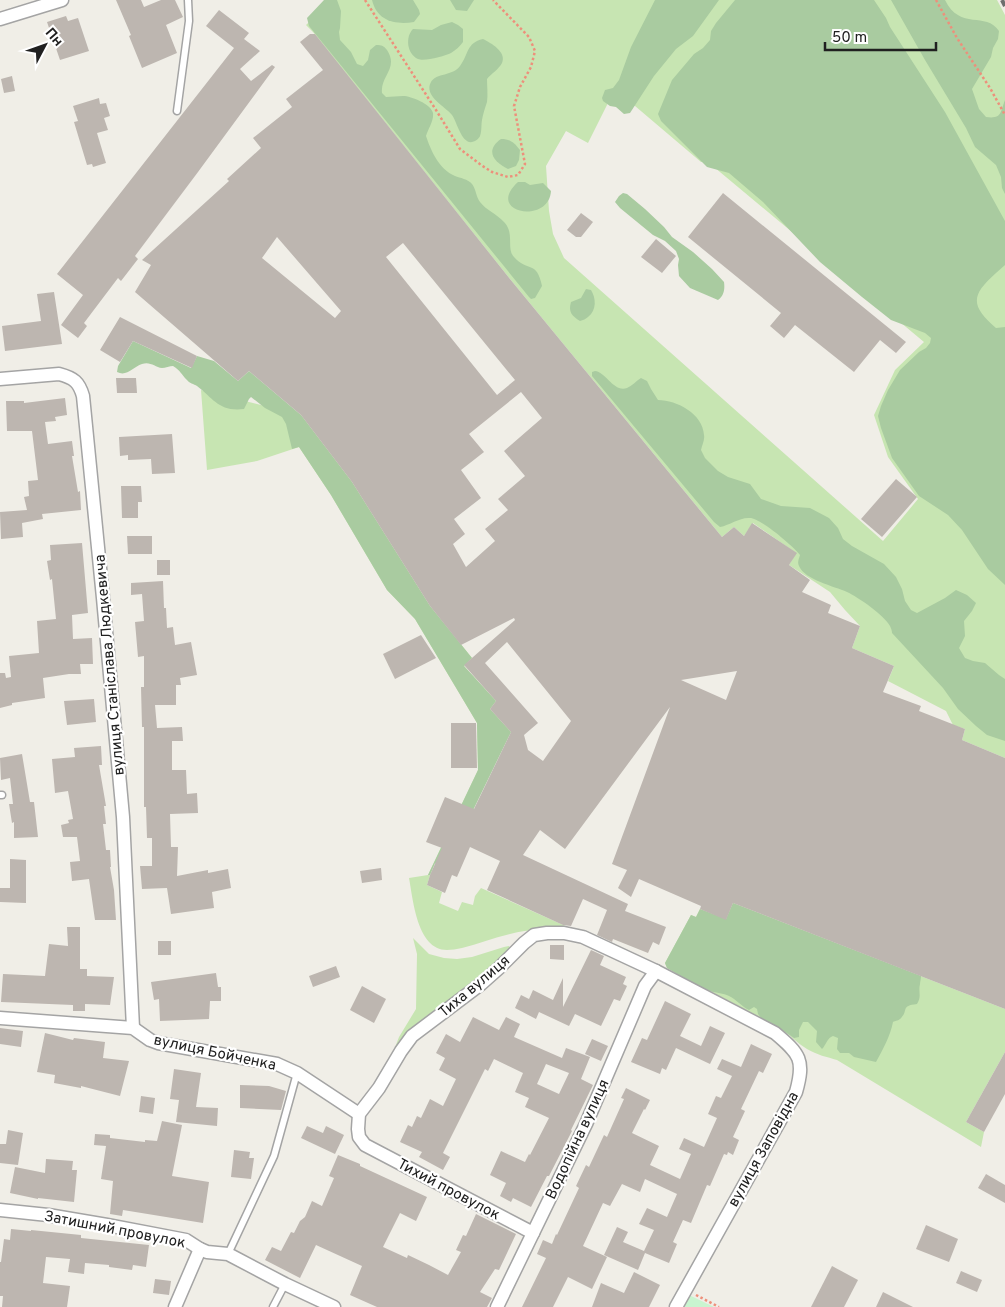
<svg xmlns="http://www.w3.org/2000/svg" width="1005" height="1307" font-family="Overpass,sans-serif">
<rect width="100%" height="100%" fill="#f0eee7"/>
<!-- grass -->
<g fill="#c7e5b2" fill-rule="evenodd">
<path d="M332,0H997L1005,15V758L962,740L965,729L953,725L946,711L888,681L894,666L852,648L860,626L845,610L830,592L789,565L796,553L753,523L744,536L734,527L722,537L510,279L313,32L306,25ZM615,89L701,162H708L924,342L895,370L874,415L888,457L918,499L883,541L564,258L553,234L549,211L546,166L566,131L588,143Z"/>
<path d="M201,390L301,415L352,482L430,606L472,658L464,666L496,701L490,709L511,732L440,865L435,863L430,875L427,885L442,892L439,903L458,911L462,902L473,905L475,896L481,888L570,928C550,929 529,929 510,934C493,938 478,944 462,948C457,949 451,950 447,950C417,950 413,899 409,878L428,875L478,770L477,723L415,619L387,590L331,495L299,447L257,461L207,470Z"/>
<path d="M733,903L1005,1009V1052L966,1122L984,1132L981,1147L837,1060C827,1057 817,1055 807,1049C797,1043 788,1033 778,1027L667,968L665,963L691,915L696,917L700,909L726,919Z"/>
<polygon points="413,938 429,954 444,958 457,959 472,957 504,947 509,946 511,949 391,1058 399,1037 416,1009 417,954"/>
</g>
<!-- forest -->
<g fill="#a9cba0">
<path d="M324,0H337L341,11L340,28L339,32L340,40L351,52L357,64L363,66L368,60L370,50L376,45C382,45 384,46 387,50C399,68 380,76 382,93L386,97C392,97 397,96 403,96C411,96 431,104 433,113C434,121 428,129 426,136C431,151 439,169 455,176C460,178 468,179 472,184C476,189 476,197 480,202C486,210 497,214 504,222C515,233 506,249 514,257C527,272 537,260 542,286L535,298L531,299L529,297L309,26L307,18Z"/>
<path d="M372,0H413L419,10L420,14L414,22C395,25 377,21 372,0Z"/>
<polygon points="450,0 474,0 467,11 456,10"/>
<polygon points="655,0 719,0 693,36 676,49 654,76 630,113 624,114 616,107 610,106 603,101 602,98 605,90 613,88 619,80 631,47"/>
<path d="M735,0H874L886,18L890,27L945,112L1005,221V265C1002,268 999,270 996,273C970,296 971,306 996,328L1005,327V585L988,569L962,530L948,515L919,496L892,458L881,428L878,416L881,406L888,390L900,370L919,352L926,348L930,343L931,338L925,333L891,320L862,297L820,262L763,202L729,173L707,167L661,121L658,114L672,80L694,54L703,48L710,40L711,31L716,23Z"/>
<path d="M891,0H945C960,31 986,11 999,31L998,39L993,48L991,57L972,89L979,109L986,117C1002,119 1000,113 1005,100V194L1002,188L1001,177L996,165L975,147L966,128L925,60Z"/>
<path d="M452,22L458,25L463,29V42C460,46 456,50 451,53C445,56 424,62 418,59C407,54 405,37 413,29L432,30L441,25Z"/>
<path d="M483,39C491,43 507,52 502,63C499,69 491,74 487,79C487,86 488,95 487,102C485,108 483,114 482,120C481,125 482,131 480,136C480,137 476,141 475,141C462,148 457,121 452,115C446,107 423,96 431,82C436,73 453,76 460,66C469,54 466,43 483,39Z"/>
<path d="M501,139C510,139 514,142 520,150L519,160L516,166L508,169C493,162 485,150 501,139Z"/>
<path d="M518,182H525L530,185L543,183L551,191C549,225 484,213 518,182Z"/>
<path d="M623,193L627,194L645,209L664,227L672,237L693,252L712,269L724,282C725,289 724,296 718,300L690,288L679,276L678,265L679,259L676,251L665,241L653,235L620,208L615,202L619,196Z"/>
<path d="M586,289L591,290C596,298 597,310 588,317C586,319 583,320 580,321C572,316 568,312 571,302L581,298Z"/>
<path d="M133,341L191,368L197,356L214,361L238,381L249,371L301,415L352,482L430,606L472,658L464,666L496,701L490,709L511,732L462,833L440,865L435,863L430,875H428L478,770L477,723L415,619L387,590L331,495L299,447L292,449L286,424L282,417L265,408L251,397L249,399L244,409C219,412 214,399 197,386C194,384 189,383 187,380C181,374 181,371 173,366C170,366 165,368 162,368C155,367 150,361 142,364C133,367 127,377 117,372L118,366Z"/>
<path d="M595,371C606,372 614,393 627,388C632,386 636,381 641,378L647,381L651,389L658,400C677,400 703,414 704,435C705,440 702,445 701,450L705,458L718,471L728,477L750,484L761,499L781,506L810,508L829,518L838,528L843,539L852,546L884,564L896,577L902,589L905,601L911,610L917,613L945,598L956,590L967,595L976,603L972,611L964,621L965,636L959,648L965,658L973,661L985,663L999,675L1005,679V741L987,735L976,726L958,709L943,688L892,633C892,631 891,628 890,626C884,615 858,597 847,592C834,586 805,580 799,566C797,562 799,559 800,555C793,546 760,518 750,518C740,517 730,525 720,527L714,522L592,376V372Z"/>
<path d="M733,903L921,976C921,979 920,982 920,984C918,992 922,996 917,1004C900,1006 909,1010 901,1018C900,1020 895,1021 893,1022C890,1037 883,1049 876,1062L854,1057L849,1053H840L837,1049L838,1038L833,1036C827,1038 826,1045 822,1049L816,1042L817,1031L808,1022H803L799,1030V1037L794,1038L778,1027L761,1018L758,1014L757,1009L754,1007L749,1010C741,1006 737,1000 729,996C723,993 717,993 710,991C695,985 681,976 667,968L665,963L691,915L696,917L700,909L726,919Z"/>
</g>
<!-- park -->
<polygon fill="#c9f5d0" points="687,1294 714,1307 680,1307"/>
<!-- building -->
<g fill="#bdb6b0" fill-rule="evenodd">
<polygon points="116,0 141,0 144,7 161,0 175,0 183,17 166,25 177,53 142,68 129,36 131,35"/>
<polygon points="219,10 249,33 244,39 260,51 240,69 251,81 272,65 275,67 198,172 135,256 138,259 121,281 118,278 84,323 87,326 78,338 61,325 83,295 57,274 234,48 206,26"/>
<polygon points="66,16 68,21 78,18 89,51 60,60 47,22"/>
<path d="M310,34H315L510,279L722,537L734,527L744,536L752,523L797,553L789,565L810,580L802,592L831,605L828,613L860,626L852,648L894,666L883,692L921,706L919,711L965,729L962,740L1005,758V1009L733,903L726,920L700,909L701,906L639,879L631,897L618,888L627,870L612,864L670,707L565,849L540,830L523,855L628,904L625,911L666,927L659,945L653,942L648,953L613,939L612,942L597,935L607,910L583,899L571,926L563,925L487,890L500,861L470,847L457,877L452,875L445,893L427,885L430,875L442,848L426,842L445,797L474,809L511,732L490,709L496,701L464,665L515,620L514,618L461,645L430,606L352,482L301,415L249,371L238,381L135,292L151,265L142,260L229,181L227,179L261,148L253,138L292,107L286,99L323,70L300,42ZM277,237L341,311L335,318L262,258ZM403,243L515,380L497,395L386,257ZM521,392L542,418L504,451L525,476L498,499L508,510L485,529L495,541L466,567L453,544L465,534L454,519L481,498L461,470L484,452L469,434ZM507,642L571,721L543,761L528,750L524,735L538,723L485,663ZM737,671L726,700L681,680Z"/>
<polygon points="12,76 15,91 4,93 1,79"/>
<polygon points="99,98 100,104 106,103 110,116 104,118 108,130 97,133 106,163 93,167 92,164 87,165 74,122 78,121 73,106"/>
<polygon points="723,193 906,342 896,353 880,340 854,372 795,325 784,338 770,326 781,313 688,237"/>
<polygon points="581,213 593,222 581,237 576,237 567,230"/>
<polygon points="656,239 676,256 662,273 641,257"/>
<polygon points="54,292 62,344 5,351 2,326 41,321 37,294"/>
<polygon points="120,317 197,356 192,368 133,341 120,362 100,350"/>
<polygon points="116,378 136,378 137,393 117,393"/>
<polygon points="65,398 67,415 55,417 56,421 45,422 48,444 72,441 74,456 72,456 78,492 80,491 81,510 42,514 43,519 22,523 23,537 1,539 0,512 27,510 24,497 29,496 28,481 38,480 32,431 7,431 6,401 24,401 24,403"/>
<polygon points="172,434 175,473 152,474 151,459 128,460 128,455 120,456 119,437"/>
<polygon points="896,479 917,497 882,537 861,519"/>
<polygon points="121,486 141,486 142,502 138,502 138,518 122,518"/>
<polygon points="127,536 152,536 152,554 128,554"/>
<polygon points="82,543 88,613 72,615 73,639 92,638 93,664 80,664 81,674 69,674 43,678 45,698 12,703 12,705 0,708 0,673 5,673 6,678 11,677 9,656 39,653 37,621 56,619 52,579 50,580 47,561 51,560 50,545"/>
<rect x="157" y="560" width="13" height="15"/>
<polygon points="163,581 164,608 166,608 167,628 173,627 175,645 191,642 197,675 180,678 181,685 176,685 176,705 155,705 157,728 182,727 183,741 172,741 172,770 186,770 187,794 197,793 198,813 170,814 171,847 178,847 177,876 208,870 208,873 228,869 231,888 212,892 214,908 171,914 167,888 142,889 140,866 152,866 152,838 147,838 146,807 144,807 144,727 142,727 141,687 144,687 144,656 138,657 135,622 144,621 142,594 131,595 131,583"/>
<polygon points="421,635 436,658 395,679 383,654"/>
<polygon points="94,699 96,722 67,725 64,701"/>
<polygon points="451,723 476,723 477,768 451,768"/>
<polygon points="101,746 102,765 99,765 106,806 104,806 106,824 103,824 106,850 110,850 111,867 110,867 114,890 116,920 95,920 89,879 72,881 70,862 80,861 77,837 63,837 61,825 69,823 68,820 73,819 68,791 55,793 52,759 75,757 74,748"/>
<polygon points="22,754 30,802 34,802 38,837 14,838 14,822 12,823 9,804 13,804 10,778 1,780 0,758"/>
<polygon points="10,859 26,860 26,903 0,902 0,888 10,888"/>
<polygon points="381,868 382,880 362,883 360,871"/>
<polygon points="67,927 80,927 80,969 87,969 87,976 114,977 110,1005 85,1004 85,1011 73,1011 73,1005 1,1002 3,974 45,976 49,944 68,946"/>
<rect x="158" y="941" width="13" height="14"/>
<polygon points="550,945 564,945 564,960 550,959"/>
<polygon points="591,950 604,956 600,965 626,977 623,984 627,986 620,1001 614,999 601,1026 575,1014 569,1026 539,1012 536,1019 515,1008 521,995 529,999 533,990 553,1000 563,978 563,1007"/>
<polygon points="336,966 340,977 313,987 309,976"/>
<polygon points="216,973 218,987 221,987 221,1001 210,1001 209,1019 160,1021 159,999 154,1000 151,982"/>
<polygon points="362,986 386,999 374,1023 350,1010"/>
<polygon points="665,1001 691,1014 680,1036 701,1046 710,1026 725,1033 710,1064 676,1048 666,1070 662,1068 660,1074 631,1062 642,1038 647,1040"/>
<path d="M473,1017L499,1030L506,1017L520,1024L514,1037L562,1058L566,1048L590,1057L581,1079L593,1085L571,1130L572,1131L549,1176H547L531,1207L513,1198L511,1202L500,1196L506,1183L490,1175L501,1151L525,1162L529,1154L530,1155L549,1118L525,1107L529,1098L515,1092L523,1073L494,1059L488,1071L485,1069L443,1153L450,1157L443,1170L419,1157L422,1152L400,1142L408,1125L412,1127L417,1116L421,1118L430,1099L443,1106L456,1079L439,1070L445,1058L436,1053L446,1034L460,1042ZM546,1064L569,1073L559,1094L537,1084Z"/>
<polygon points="0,1028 23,1031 21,1047 0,1044"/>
<polygon points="45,1033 73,1040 74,1038 105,1042 103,1058 129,1061 120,1096 81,1086 81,1088 54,1083 55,1075 37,1072"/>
<polygon points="592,1039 608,1046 601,1061 585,1054"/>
<polygon points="751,1044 772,1054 763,1073 759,1071 741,1109 745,1111 733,1137 739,1140 733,1155 728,1152 727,1155 724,1154 710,1186 707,1185 691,1223 683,1220 673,1242 677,1244 669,1263 645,1253 638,1270 604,1255 617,1227 628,1232 623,1242 644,1251 654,1230 639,1224 647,1208 667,1217 677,1194 645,1179 640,1192 622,1184 610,1206 603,1203 583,1246 607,1257 592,1289 568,1277 553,1307 522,1307 546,1258 537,1254 543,1240 552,1244 556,1234 557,1235 579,1188 576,1186 586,1165 589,1167 604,1135 607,1137 624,1099 621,1098 626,1088 650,1100 645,1110 644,1109 632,1133 659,1146 650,1165 680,1179 691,1154 679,1149 684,1138 704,1147 717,1118 708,1114 716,1096 721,1098 732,1076 717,1069 722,1059 741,1067"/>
<polygon points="1005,1052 1005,1094 984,1132 966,1122"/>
<polygon points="174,1069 201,1073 196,1107 218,1108 217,1126 176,1122 179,1100 170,1099"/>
<polygon points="240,1085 269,1086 286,1091 281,1110 240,1108"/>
<polygon points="141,1096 155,1098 153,1114 139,1112"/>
<polygon points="162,1121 182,1125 172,1176 209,1182 203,1223 123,1210 122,1216 110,1214 113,1181 101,1179 106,1146 94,1145 95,1134 110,1135 110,1138 145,1142 145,1140 157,1141"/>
<polygon points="307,1126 323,1133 326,1126 344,1135 335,1154 301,1138"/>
<polygon points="8,1130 23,1133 18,1165 0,1163 0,1144 6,1144"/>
<polygon points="234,1150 250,1152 249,1158 254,1158 251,1179 231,1177"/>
<polygon points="338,1155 360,1164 360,1166 427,1197 416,1221 400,1213 383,1247 407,1258 408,1255 429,1265 448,1275 461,1252 456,1250 463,1235 466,1236 476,1214 516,1234 499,1270 495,1269 480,1292 492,1298 487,1307 377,1307 350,1295 362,1266 316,1245 300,1278 265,1260 272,1247 281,1251 291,1232 294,1233 300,1221 305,1217 312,1201 322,1206 334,1178 329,1176"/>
<polygon points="46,1159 73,1161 72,1170 77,1170 74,1202 38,1198 38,1199 10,1193 15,1167 45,1173"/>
<polygon points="986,1174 1005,1185 1005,1203 978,1188"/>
<polygon points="926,1225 958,1239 949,1262 916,1249"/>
<polygon points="11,1229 31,1231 31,1230 81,1235 81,1238 149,1245 146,1267 133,1265 132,1270 109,1267 109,1265 85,1263 84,1274 68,1272 70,1259 46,1257 43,1283 70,1286 67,1307 2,1307 3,1296 0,1296 0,1262 1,1262 4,1239 10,1240"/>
<polygon points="832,1266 858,1280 844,1307 811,1307"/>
<polygon points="961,1271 982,1280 977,1292 956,1283"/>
<polygon points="634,1272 660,1285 649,1307 592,1307 601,1283 624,1293"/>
<polygon points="155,1279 171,1281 169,1295 153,1293"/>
<polygon points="883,1292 913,1307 876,1307"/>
</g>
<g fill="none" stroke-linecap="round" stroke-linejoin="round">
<!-- service casing -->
<g stroke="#a4a4a4" stroke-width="9">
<g id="service">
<polyline points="177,111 189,21 188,0"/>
<polyline points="0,795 2,795"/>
<polyline points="228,1254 274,1156 297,1073"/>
<polyline points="273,1307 285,1284"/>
</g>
</g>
<!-- minor casing -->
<g stroke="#a4a4a4" stroke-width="15">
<g id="minor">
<polyline points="0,19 62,0"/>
<path d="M0,379L59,374C74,378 79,382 83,396L103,598L123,817L133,1028"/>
<polyline points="0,1018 133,1028 150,1040 158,1043 277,1064 297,1073 359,1114"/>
<polyline points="0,1210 48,1215 107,1225 186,1240 200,1249 207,1252 228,1254 285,1284 334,1307"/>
<path d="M533,1233L365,1145L359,1137L358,1129L359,1114L379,1088L401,1051L412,1036L481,984L499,968L524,943L534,935L547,933H564L583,937L656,971L775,1033C800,1054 805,1060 796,1092L676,1307"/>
<polyline points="175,1307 200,1249"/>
<polyline points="497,1307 586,1124 645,986 656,971"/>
</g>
</g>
<!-- path -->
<g stroke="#ed907b" stroke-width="2.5" stroke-dasharray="2.5 2.5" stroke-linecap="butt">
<polyline points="365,0 436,110 460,149 481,165 492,172 508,177 518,175 525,164 514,106 520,87 531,67 535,51 529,37 493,0"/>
<polyline points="936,0 957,38 990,88 1005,115"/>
<polyline points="696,1295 719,1307"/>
</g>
<!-- service -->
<use href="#service" stroke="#fff" stroke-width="6"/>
<!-- minor -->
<use href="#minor" stroke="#fff" stroke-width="12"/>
<!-- rail -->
<polyline stroke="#6e6e6e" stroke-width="4" stroke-dasharray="10 10" stroke-linecap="butt" points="1002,0 1005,6"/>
</g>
<g text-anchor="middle" stroke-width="4.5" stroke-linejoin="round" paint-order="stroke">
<!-- street labels -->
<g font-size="15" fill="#202020" stroke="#fff">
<text transform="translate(109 665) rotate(-95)" y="5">вулиця Станіслава Людкевича</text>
<text transform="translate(474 986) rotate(-40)" y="5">Тиха вулиця</text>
<text transform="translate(215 1052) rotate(12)" y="5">вулиця Бойченка</text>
<text transform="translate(577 1139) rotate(-65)" y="5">Водопійна вулиця</text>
<text transform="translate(763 1149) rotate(-61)" y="5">вулиця Заповідна</text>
<text transform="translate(449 1189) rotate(28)" y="5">Тихий провулок</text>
<text transform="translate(115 1229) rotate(11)" y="5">Затишний провулок</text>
</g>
</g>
<!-- north arrow -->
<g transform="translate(45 45) rotate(49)" stroke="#ffffff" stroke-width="4" paint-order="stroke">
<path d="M0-4L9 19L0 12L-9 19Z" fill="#202020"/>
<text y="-8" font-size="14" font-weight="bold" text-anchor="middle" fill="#202020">Пн</text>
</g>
<!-- scale -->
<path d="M825 42v8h111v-8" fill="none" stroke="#202020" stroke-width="2.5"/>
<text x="832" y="42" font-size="15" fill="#202020" stroke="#ffffff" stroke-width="4" paint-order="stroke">50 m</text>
</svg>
